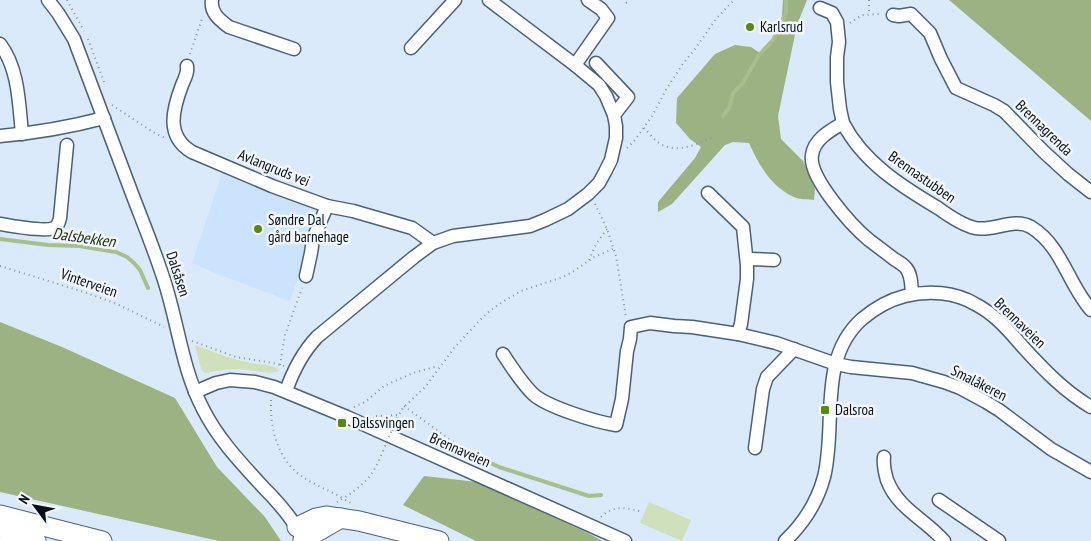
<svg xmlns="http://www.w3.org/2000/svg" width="1091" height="541" font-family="'PT Sans Narrow',sans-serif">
<rect width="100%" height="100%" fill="#dbeafa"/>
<!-- built -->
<polygon fill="#cbe3fd" points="222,173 315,206 319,214 304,246 307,253 290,301 210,271 192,263"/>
<!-- green -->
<g fill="#cee0bc">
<path d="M195,345C216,353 236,361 257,364C265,365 274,364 279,371L270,373L240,369H230L205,373L201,369Z"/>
<polygon points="649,502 691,520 682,541 640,523"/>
</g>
<!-- forest -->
<g fill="#9cb282">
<path d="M783,0H807L797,25L778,116L781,139L803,161L815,189L814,200C808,199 800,200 794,197C771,187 759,165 749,143L733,142L725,145L672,204L658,212V202L695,158L701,147L690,139L676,123L677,98L715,54L735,45L751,47L760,53L781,29Z"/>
<polygon points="949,0 1091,0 1091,121"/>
<polygon points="0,322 62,347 175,398 217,467 265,517 281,541 219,541 0,492"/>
<polygon points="424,476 477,482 590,534 602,541 476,541 403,505"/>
</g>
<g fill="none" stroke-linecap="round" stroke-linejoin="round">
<!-- stream -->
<g stroke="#a7be8d" stroke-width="4">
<polyline points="723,116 729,108 733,93 742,84 759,55 773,40 786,13 786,0"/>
<polyline points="0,239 48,245 79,246 116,252 127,257 134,263 140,270 148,288"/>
<polyline points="480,458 499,467 589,496 601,495"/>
</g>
<!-- minor casing -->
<g stroke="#4b6077" stroke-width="15">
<g id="minor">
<path d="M48,0L58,13L74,39C93,89 112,140 131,191C142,220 154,249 164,280C178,323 182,369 203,409C218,439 241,463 263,487C277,501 291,516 300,534"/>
<path d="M212,0C210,13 220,20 229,27L294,49"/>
<polyline points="820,8 832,13 837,22 839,42 837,57 837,82 840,109 843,123"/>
<polyline points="893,15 899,16 911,14 930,33 941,59 956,88 994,105 1004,111 1044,152 1068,174 1091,192"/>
<path d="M0,44C19,69 19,105 22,134"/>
<polyline points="411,48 455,0"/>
<polyline points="596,63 628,97 614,115"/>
<polyline points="575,65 608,18 601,9 588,0"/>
<path d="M187,66C188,73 185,78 182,85C173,109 165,136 192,152L272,186L327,206L353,211L412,228L433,243"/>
<path d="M0,136C35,133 70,127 104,118"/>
<polyline points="708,193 743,227 747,265 747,279 741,324 738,334"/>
<path d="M0,224C11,226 45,232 54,228C58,226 59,222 60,218L67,145"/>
<polyline points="749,259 774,260"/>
<polyline points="306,276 311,253 313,239 327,206"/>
<path d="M912,294C911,285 912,275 906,268C903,264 897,261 894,259C885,252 877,246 869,240C852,226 808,177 812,155C814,139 831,130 843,123C863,162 901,186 938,208C949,216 962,225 975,228C993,232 1014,217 1031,227C1062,246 1068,284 1091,310"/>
<path d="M503,354C512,368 521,382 533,394C547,407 596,422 616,425L622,399L627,351L630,339L631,327L650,323L674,326L692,327L738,334L776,343L836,364L851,367L912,373L944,382L960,388L986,402L999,410L1051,449L1091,472"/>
<path d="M286,391C293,371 302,353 317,337L414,257L433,243L453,236L530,226L545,220L568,209L588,194L599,183L605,172L611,160L616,138V126L614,115L606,96L599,85L575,65L489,0"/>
<polyline points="195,392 216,383 230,380 255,382 274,387 347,417 625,541"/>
<polyline points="755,448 763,389 767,377 794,349"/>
<path d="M884,457C883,465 885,473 887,480C898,509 925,519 944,541"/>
<polyline points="939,500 999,541"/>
<path d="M785,541C804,523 817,503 824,477C837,425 817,359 862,319C875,308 889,300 905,296C928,290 955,292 975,304C995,314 1009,331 1023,347C1044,370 1064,391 1091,407"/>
</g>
</g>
<!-- highway casing -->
<g stroke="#4b6077" stroke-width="21">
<g id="highway">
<polyline points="0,515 102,541"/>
<polyline points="297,527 316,518 326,516 359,521 439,541"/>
<polyline points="0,531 36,541"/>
<polyline points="303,540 341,518"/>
</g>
</g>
<!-- path -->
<g stroke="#8793a0" stroke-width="2" stroke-dasharray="1 4" stroke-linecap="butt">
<polyline points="67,0 84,31"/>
<polyline points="869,0 869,14"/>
<polyline points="626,3 630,0"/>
<polyline points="850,23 862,15 880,14"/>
<polyline points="88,39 104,82"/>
<polyline points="190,54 203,16"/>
<polyline points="112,105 153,132 165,138"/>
<path d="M644,128C650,134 657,144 665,146C681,152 697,144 712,138"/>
<polyline points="627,148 635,140 652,116 667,88 682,65 695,49 716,19 734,0"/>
<polyline points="595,204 607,229 616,256 626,317"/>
<polyline points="589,260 596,244 607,229"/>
<polyline points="0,266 87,293 117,304 164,327"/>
<polyline points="192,341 236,357 273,363 284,366"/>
<polyline points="280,365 285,335 302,288"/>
<path d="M271,400C270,428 277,458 301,476C310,482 321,487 331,492C338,495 345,500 351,503"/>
<polyline points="404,406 456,444 462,450 464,455"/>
<polyline points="354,407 365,402 384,386 413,373 438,366"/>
<polyline points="376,416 399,415"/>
<polyline points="397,418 403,408 426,386 454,348 481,319 491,310 501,303 521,291 563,277 574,271 594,257 613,249"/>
<path d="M337,502C348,496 365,484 372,473C377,466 380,458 383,451"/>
<path d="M601,517C614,504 627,508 643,512"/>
</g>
<!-- minor -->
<use href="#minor" stroke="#fff" stroke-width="12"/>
<!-- highway -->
<use href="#highway" stroke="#fff" stroke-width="19"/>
<!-- path-bridge -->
<polyline stroke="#8793a0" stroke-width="2" stroke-dasharray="1 4" stroke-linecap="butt" points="383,451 397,418"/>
</g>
<!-- markers -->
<g fill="#5d8610" stroke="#f1f6fb" stroke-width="2">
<circle cx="750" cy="27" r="5"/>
<circle cx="258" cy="229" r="5"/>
<rect x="820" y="405" width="10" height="10" rx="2.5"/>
<rect x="337" y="418" width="10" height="10" rx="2.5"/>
</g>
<g text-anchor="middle" stroke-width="5" stroke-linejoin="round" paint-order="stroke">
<!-- poi labels -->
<g font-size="15" fill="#070f18" stroke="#f1f6fb" text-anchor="start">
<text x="760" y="32">Karlsrud</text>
<text x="268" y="225">Søndre Dal<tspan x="268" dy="17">gård barnehage</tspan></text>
<text x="835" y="415">Dalsroa</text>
<text x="352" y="428">Dalssvingen</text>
</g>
<!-- street labels -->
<g font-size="15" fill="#070f18" stroke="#f1f6fb">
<text transform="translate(1044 128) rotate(44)" y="5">Brennagrenda</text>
<text transform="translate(274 168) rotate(22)" y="5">Avlangruds vei</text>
<text transform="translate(922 177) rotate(35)" y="5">Brennastubben</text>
<text transform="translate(178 274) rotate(72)" y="5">Dalsåsen</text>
<text transform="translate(89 283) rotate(19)" y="5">Vinterveien</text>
<text transform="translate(1020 323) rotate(44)" y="5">Brennaveien</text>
<text transform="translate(979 383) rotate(27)" y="5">Smalåkeren</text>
<text transform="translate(460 450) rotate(24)" y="5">Brennaveien</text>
</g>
<!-- water labels -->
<g font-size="16" font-style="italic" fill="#202f0a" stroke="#f1f6fb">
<text transform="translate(84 237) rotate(8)" y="6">Dalsbekken</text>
</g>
</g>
<!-- north arrow -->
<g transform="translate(35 506) rotate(302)" stroke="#f1f6fb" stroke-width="4" paint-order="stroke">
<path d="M0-4L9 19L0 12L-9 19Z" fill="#070f18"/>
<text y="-8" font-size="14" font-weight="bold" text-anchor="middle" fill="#070f18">N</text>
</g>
</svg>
